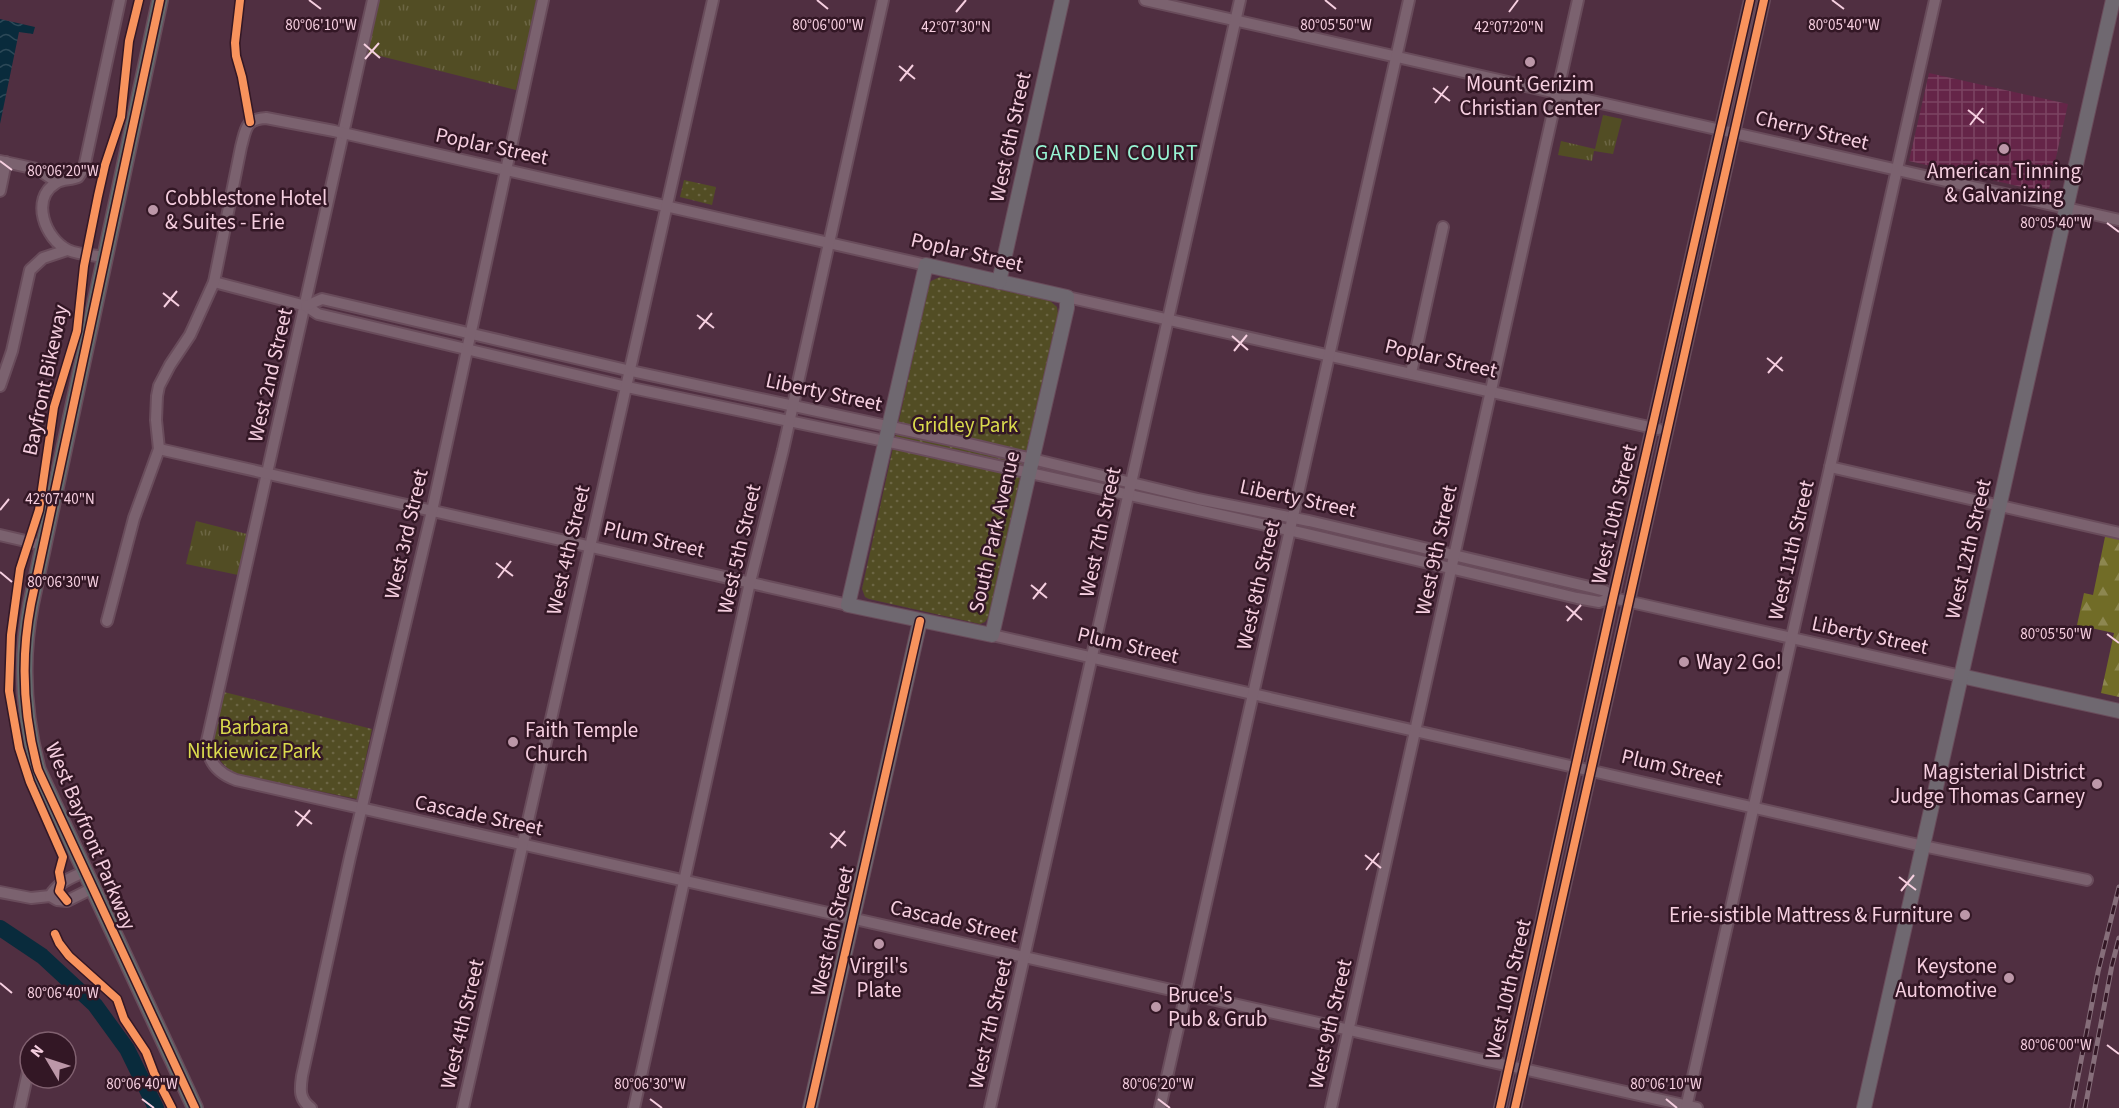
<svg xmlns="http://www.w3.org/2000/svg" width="2119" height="1108" font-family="'Source Sans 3',sans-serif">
<defs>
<pattern id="industrial-grid" width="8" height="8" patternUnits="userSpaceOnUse" patternTransform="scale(1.5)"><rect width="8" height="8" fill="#652548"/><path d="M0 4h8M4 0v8" fill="none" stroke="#7c4462"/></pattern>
<pattern id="grass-tufts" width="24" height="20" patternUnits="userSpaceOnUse" patternTransform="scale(1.5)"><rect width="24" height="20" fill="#524d24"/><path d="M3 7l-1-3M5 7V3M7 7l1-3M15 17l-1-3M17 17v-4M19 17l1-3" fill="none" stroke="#6c6644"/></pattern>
<pattern id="forest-firs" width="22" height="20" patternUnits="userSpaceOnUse" patternTransform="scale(1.5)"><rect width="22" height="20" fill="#716c27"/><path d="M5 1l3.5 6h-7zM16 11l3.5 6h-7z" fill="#8d8750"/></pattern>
<pattern id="park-dots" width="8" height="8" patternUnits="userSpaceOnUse" patternTransform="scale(1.5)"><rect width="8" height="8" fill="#524d24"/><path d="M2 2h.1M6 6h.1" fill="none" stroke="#6c6644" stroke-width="1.8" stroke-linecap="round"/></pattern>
<pattern id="water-waves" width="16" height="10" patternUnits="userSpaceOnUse" patternTransform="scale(1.5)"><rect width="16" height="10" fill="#092b3c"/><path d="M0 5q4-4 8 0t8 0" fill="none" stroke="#2d4958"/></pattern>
</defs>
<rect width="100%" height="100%" fill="#502f41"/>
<!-- industrial -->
<polygon fill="url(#industrial-grid)" points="1929,73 2068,104 2048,193 1909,161"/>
<!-- grass -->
<g fill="url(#grass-tufts)">
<polygon points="379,0 537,0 516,90 368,53"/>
<polygon points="1603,115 1622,119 1613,154 1594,151 1592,161 1558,155 1561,141 1595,149"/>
<polygon points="196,521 247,534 238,575 186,564"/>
</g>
<!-- forest -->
<polygon fill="url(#forest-firs)" points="2106,532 2119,535 2119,697 2101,693 2114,633 2077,625 2084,593 2093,595"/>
<!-- park -->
<g fill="url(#park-dots)">
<polygon points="684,180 716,187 712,205 680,197"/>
<polygon points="940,277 1049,300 1057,307 1058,314 990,615 985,622 980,624 869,599 865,597 862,589 929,284 931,281"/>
<path d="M224,692L372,729L357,799L236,774C201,754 217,723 224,692Z"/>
</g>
<!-- water -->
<polygon fill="url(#water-waves)" points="0,19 35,27 33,34 19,32 0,124"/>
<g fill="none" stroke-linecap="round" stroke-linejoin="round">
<!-- river -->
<polyline stroke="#092b3c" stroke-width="16" points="0,928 42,956 95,1005 127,1049 156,1108"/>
<!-- minor casing -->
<g stroke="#694c5b" stroke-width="14">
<g id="minor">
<path d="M373,0L207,741C207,761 217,773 236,780L1697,1108"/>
<polyline points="1145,0 2119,220"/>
<polyline points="0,161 37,169 57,182"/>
<polyline points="0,191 6,162"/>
<path d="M105,257C94,255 79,255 68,250C45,239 30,199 56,183C62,179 71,180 78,177L84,168L120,0"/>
<polyline points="214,282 306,306 318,314 627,387 899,444 1302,533 1577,598 1599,602 1613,598"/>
<polyline points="1067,297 1658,429"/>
<polyline points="306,306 322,299 631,371 961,442 1198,499 1309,521 1594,588 1605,591 1613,598 1961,676"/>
<polyline points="1411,373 1443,227"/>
<polyline points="0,386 12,351 30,270 43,258 67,250"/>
<polyline points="159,449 848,605"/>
<polyline points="1830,467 2119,533"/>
<polyline points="0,535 43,545"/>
<path d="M107,621L134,518L159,449L156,420L157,396L159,386L170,365L190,335L214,282L241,147C246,129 245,119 266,118L334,131L926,265"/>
<polyline points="992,635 1923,846 2087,880"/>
<polyline points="0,892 31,898 50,896 57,900 67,901 93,888"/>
<path d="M50,896C58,882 71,878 86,871"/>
<polyline points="20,1108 30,1063"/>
<path d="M311,1108C299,1099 300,1090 302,1076L350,857L432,511L543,0"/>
<path d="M463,1108C546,738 631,370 713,0"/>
<polyline points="634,1108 750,582 783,450 883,0"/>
<polyline points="990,1108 1240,0"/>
<polyline points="1160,1108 1409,0"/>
<polyline points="1331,1108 1578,0"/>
<polyline points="1500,1108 1613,598 1750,0"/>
<polyline points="1515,1108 1764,0"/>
<polyline points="1686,1108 1935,0"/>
</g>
</g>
<!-- major casing -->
<g stroke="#694c5b" stroke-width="16">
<g id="major">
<polygon points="926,265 1067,297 1067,308 992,635 848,605"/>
<polyline points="999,282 1062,0"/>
<polyline points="1961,676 2119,711"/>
<polyline points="810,1108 920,621"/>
<polyline points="1864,1108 2113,0"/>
</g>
</g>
<!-- highway casing -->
<g stroke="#694c5b" stroke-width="18">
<path id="highway" d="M160,0L31,604C20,661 23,714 38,770L195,1108"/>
</g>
<!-- minor -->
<use href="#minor" stroke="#7b626f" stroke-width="10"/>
<!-- major -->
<use href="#major" stroke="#6f6870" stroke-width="14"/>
<!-- highway -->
<use href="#highway" stroke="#646a6d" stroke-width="15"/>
<!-- rail casing -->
<g stroke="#866e7a" stroke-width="5">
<g id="rail">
<polyline points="2072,1108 2098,972 2119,887"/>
<polyline points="2085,1108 2112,965 2119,938"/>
</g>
</g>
<!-- rail -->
<use href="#rail" stroke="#331725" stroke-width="3" stroke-dasharray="9" stroke-linecap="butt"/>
<!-- cycleway casing -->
<g stroke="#331725" stroke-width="11">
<g id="cycleway">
<path d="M160,0L31,604C20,661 23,714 38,770L195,1108"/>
<polyline points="240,0 235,43 236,56 242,77 250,122"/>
<polyline points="67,901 59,891 61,883 59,872 63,857 30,782 19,748 9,691 11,635 20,569 39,510 54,407 77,331 84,266 98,196 105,165 121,117 129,41 139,0"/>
<polyline points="55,934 59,943 69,956 117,999 124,1019 146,1052 154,1073 172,1108"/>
<polyline points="810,1108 920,621"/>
<polyline points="1500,1108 1613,598 1750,0"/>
<polyline points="1515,1108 1764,0"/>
</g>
</g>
<!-- cycleway -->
<use href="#cycleway" stroke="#f8935d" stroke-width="8"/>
</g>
<!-- ticks -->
<path fill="none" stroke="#f6cfe0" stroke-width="2" d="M309,0L321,9M817,0L828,9M1325,0L1336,9M1832,0L1844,9M956,12L966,0M1509,12L1518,0M364,44L380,58M365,59L379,43M899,66L915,79M900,81L913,65M1433,88L1450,101M1435,103L1448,86M1968,110L1984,123M1970,125L1983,108M0,161L12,170M2107,223L2119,232M163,293L179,306M164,307L177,291M697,315L714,328M699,329L712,313M1232,336L1248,350M1234,351L1247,335M1767,358L1783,371M1768,373L1782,357M0,510L9,499M496,563L513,576M0,572L12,582M498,578L511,561M1031,585L1047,598M1033,599L1046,583M1566,606L1582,620M1567,621L1581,605M2107,634L2119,643M295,811L312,824M297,826L310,810M830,833L846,846M831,848L845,831M1365,855L1381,868M1366,870L1379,853M1899,877L1916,890M1901,891L1914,875M0,983L12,993M2107,1045L2119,1054M142,1099L154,1108M650,1099L662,1108M1158,1099L1170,1108M1666,1099L1677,1108"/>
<!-- markers -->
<g fill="#bc97a8" stroke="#331725" stroke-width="2">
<circle cx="1530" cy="62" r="6"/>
<circle cx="2004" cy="149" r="6"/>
<circle cx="153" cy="210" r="6"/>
<circle cx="1684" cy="662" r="6"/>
<circle cx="513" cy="742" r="6"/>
<circle cx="2097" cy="784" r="6"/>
<circle cx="1965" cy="915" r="6"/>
<circle cx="879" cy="944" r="6"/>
<circle cx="2009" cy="978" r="6"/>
<circle cx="1156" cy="1007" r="6"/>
</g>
<g text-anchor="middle" stroke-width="5" stroke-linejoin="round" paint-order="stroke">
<!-- poi labels -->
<g font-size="21" fill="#f6cfe0" stroke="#331725" text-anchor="start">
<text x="1530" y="91" text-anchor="middle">Mount Gerizim<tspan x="1530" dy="24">Christian Center</tspan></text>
<text x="2004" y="178" text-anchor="middle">American Tinning<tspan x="2004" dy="24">&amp; Galvanizing</tspan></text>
<text x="165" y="205">Cobblestone Hotel<tspan x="165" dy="24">&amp; Suites - Erie</tspan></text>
<text x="1696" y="669">Way 2 Go!</text>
<text x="525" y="737">Faith Temple<tspan x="525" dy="24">Church</tspan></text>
<text x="2085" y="779" text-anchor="end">Magisterial District<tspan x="2085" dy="24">Judge Thomas Carney</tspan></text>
<text x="1953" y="922" text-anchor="end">Erie-sistible Mattress &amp; Furniture</text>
<text x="879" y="973" text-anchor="middle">Virgil's<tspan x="879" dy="24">Plate</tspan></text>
<text x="1997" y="973" text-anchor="end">Keystone<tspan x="1997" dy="24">Automotive</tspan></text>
<text x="1168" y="1002">Bruce's<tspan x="1168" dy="24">Pub &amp; Grub</tspan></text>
</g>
<!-- street labels -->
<g font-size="21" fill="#f6cfe0" stroke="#331725">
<text transform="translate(1812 130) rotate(13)" y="7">Cherry Street</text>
<text transform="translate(1010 137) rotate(-78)" y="7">West 6th Street</text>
<text transform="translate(492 146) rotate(12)" y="7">Poplar Street</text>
<text transform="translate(967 252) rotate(13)" y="7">Poplar Street</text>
<text transform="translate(1441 358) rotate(13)" y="7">Poplar Street</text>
<text transform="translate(270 375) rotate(-77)" y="7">West 2nd Street</text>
<text transform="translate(45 380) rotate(-78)" y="7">Bayfront Bikeway</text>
<text transform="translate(824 392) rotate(12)" y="7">Liberty Street</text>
<text transform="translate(1298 498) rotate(12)" y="7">Liberty Street</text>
<text transform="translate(1614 514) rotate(-77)" y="7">West 10th Street</text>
<text transform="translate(994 532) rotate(-77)" y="7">South Park Avenue</text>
<text transform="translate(1100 532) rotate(-78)" y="7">West 7th Street</text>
<text transform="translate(406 534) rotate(-77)" y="7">West 3rd Street</text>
<text transform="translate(654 539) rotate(13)" y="7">Plum Street</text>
<text transform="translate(739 549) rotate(-77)" y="7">West 5th Street</text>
<text transform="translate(1968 549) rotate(-77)" y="7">West 12th Street</text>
<text transform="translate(568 550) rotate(-77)" y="7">West 4th Street</text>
<text transform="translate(1436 550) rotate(-78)" y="7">West 9th Street</text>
<text transform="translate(1791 550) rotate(-77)" y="7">West 11th Street</text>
<text transform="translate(1258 585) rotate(-77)" y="7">West 8th Street</text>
<text transform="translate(1870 635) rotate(12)" y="7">Liberty Street</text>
<text transform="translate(1128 645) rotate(13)" y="7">Plum Street</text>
<text transform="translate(1672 767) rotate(13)" y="7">Plum Street</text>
<text transform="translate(479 815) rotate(12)" y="7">Cascade Street</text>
<text transform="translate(91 836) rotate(67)" y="7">West Bayfront Parkway</text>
<text transform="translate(954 921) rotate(13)" y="7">Cascade Street</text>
<text transform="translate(832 931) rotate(-77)" y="7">West 6th Street</text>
<text transform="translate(1508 989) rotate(-77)" y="7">West 10th Street</text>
<text transform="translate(462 1024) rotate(-77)" y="7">West 4th Street</text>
<text transform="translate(990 1024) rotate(-77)" y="7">West 7th Street</text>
<text transform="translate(1330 1024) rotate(-77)" y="7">West 9th Street</text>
</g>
<!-- park labels -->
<g font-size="21" fill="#dada4d" stroke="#331725">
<text x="965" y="432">Gridley Park</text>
<text x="254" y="734">Barbara<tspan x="254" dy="24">Nitkiewicz Park</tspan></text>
</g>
<!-- neighbourhood labels -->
<g font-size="22" letter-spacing="1.5" fill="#98f5d4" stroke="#331725">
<text x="1117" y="160">GARDEN COURT</text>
</g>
</g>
<g font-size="15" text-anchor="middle" fill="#f6cfe0" stroke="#331725" stroke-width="5" stroke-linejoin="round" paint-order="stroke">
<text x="321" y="30">80°06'10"W</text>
<text x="828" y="30">80°06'00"W</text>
<text x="1336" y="30">80°05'50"W</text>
<text x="1844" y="30">80°05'40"W</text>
<text x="956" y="32">42°07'30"N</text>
<text x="1509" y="32">42°07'20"N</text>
<text x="63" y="176">80°06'20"W</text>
<text x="2056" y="228">80°05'40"W</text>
<text x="60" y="504">42°07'40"N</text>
<text x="63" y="587">80°06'30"W</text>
<text x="2056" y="639">80°05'50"W</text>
<text x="63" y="998">80°06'40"W</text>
<text x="2056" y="1050">80°06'00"W</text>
<text x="142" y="1089">80°06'40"W</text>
<text x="650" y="1089">80°06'30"W</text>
<text x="1158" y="1089">80°06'20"W</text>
<text x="1666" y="1089">80°06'10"W</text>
</g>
<!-- north arrow -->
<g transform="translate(48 1060) rotate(309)"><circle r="28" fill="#331725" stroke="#816170" stroke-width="1.5"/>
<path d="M0-4.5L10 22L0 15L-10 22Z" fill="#bc97a8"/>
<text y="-9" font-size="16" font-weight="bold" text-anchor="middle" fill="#f6cfe0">N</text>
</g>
</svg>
